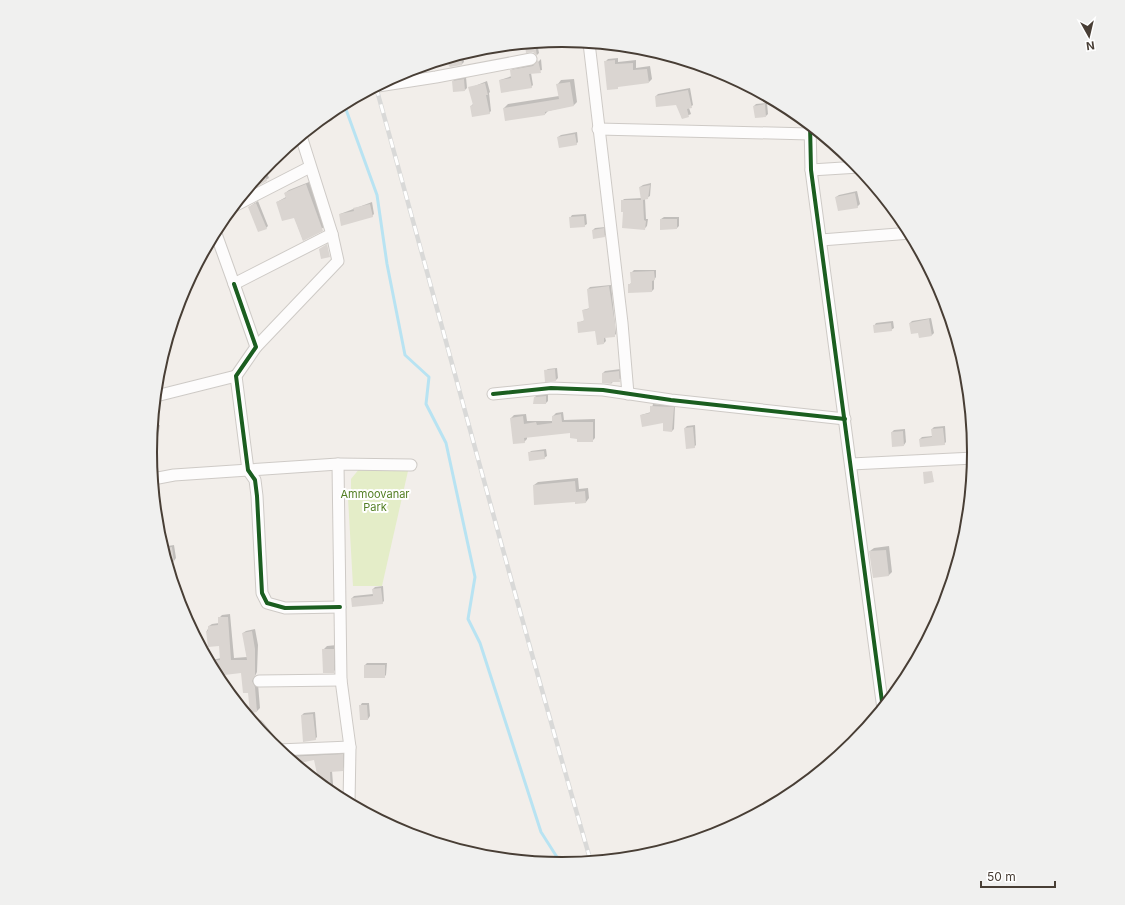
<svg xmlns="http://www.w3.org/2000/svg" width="1125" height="905" font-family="Inter,sans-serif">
<rect width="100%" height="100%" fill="#f2eeea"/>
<!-- green -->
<polygon fill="#e4edc8" points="360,468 408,471 382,586 353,586 348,498 349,490 351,490 351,479"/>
<!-- shadow -->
<g fill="#0003">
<polygon points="537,43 539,53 537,55 533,51 527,52 526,44"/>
<polygon points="463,54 464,62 462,64 451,66 449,58"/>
<polygon points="618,58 618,62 636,60 636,68 650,66 652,79 649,82 605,62 608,59"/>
<polygon points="541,59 542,70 531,73 533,85 531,87 500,80 512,76 511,70 513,69 536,64"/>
<polygon points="466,77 467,88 465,90 453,81 455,79"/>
<polygon points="574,79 577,102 574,105 548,111 545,114 504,108 508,104 559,96 558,84 561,80"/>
<polygon points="487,81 490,92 489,93 491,111 489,113 471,106 474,103 470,88"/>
<polygon points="690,88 693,105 689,108 691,114 682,118 677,104 656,96 658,94"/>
<polygon points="767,103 768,114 766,116 754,106 756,104"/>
<polygon points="331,111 333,119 331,121 314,126"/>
<polygon points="577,132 578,142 576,144 558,137 561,135"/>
<polygon points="265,168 269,178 247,190"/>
<polygon points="309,182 326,226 303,240 294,216 277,202 286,197 285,193 289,190"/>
<polygon points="651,183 650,196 645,199 646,219 648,219 647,226 644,229 624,211 622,201 624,199 642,198 640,187 643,185"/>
<polygon points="857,191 860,204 857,207 836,197 839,195"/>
<polygon points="258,201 268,226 266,228 249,207"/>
<polygon points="372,202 374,214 372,216 340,214"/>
<polygon points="586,214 587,224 584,226 570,218 572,215"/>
<polygon points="664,217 679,217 679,226 677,228 661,219"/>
<polygon points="606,227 607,234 604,236 593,230 595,228"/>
<polygon points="634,270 656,270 656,277 654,280 654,289 652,291 629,285 632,282 631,273"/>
<polygon points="611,285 616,334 614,336 605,337 606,341 604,343 596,330 578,323 585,320 583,310 590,308 588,289 590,287"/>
<polygon points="931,318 934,333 932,335 919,332 910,323 912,321"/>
<polygon points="893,321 894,328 891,330 874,326 876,323"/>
<polygon points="557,368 558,378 556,380 546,381 545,371 548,369"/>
<polygon points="621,369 622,378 611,383 603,373 605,371"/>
<polygon points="548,394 548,401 546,403 535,397 537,395"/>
<polygon points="653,404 675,406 674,429 672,431 664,431 664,422 641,415 651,412"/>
<polygon points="563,412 564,420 595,419 595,438 592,441 577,438 571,432 527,436 527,439 524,442 511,418 514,415 526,414 527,421 553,421 553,416 556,413"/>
<polygon points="153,424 160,425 158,437 155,439 152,445 151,445"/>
<polygon points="695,425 696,445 694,447 685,428 687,426"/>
<polygon points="945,426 946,442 944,444 920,439 922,437 933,436 932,429 934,427"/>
<polygon points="905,429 906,442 904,445 892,432 894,430"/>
<polygon points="546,449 547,456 544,458 529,453 531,451"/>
<polygon points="578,478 579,489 588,488 589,498 586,502 576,501 534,485 538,482"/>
<polygon points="174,545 176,558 174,561 167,561 165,548 168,546"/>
<polygon points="889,546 892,572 888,576 870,551 874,548"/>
<polygon points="383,586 384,601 382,603 352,598 354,596 373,594 373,589 375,587"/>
<polygon points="230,614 234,658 247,657 243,633 246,631 255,629 258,645 257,672 254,678 258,684 260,708 257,711 242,672 221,674 222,685 208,661 221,658 220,645 207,631 209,626 212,624 219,623 219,618 222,615"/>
<polygon points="337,645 337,668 333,672 323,650 327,646"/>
<polygon points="367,663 387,663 386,675 384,677 365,665"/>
<polygon points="362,703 369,703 370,716 368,719 361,719 360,706"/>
<polygon points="315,712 317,737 315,739 302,715 304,713"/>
<polygon points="345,753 344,767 342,770 332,771 334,796 319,784 315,759 302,761 302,770 287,757 290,755"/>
<polygon points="344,797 345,802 338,798"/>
</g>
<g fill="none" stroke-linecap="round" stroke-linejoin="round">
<!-- stream -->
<polyline stroke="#b8e3f2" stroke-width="3" points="344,104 377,195 387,264 405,355 429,377 426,404 446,443 475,577 468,619 480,643 541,832 562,865"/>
</g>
<!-- building -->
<g fill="#dad5d1">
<polygon points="535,43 537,56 533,52 526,53 525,44"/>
<polygon points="461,54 462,65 450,67 449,66 447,58"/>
<polygon points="538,60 541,73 529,74 532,88 501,93 499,80 511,78 510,70 533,66"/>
<polygon points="615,60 615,64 633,63 633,70 647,69 649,83 618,87 618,89 607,90 604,61"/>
<polygon points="464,79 465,91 453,92 452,81"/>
<polygon points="570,82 574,106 545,112 545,115 505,121 503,108 559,99 556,84"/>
<polygon points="485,83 488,95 486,95 490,114 472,117 470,106 473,105 468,87"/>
<polygon points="688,90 692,108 687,109 689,117 682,119 676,105 656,107 655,96"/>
<polygon points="765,104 766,117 755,118 753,106"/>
<polygon points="575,134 577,145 559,148 557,137"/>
<polygon points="263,171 267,181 245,193 251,184"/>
<polygon points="306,184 323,231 303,241 294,218 282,221 276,202 286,198 284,193"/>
<polygon points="650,185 648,199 643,200 644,220 646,221 645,230 622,228 623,212 621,212 621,200 641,200 639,187"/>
<polygon points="855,193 858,208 838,211 835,197"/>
<polygon points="256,203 267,229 258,232 248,207"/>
<polygon points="370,204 373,217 341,226 339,214 354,211 353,208"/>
<polygon points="584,216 585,227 570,228 569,217"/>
<polygon points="660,219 677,219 677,229 660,230"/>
<polygon points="604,228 605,237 593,239 592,230"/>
<polygon points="327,244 330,257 321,259 319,249"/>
<polygon points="654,271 655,280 652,281 652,292 628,293 628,284 631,284 630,272"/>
<polygon points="609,286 615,324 615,337 604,338 604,344 597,345 595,331 578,333 577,322 584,321 582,310 589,309 587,289"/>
<polygon points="929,319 932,336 919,338 918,333 911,334 909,323"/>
<polygon points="891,323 892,331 874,333 873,325"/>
<polygon points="555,369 556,381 545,382 544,370"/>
<polygon points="619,371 620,382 611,382 612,384 602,383 602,373"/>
<polygon points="546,396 546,404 533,404 534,397"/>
<polygon points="650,406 674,407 672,432 663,431 663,423 642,427 640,415 650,413"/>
<polygon points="561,414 562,422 593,422 593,442 577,442 577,439 570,438 570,433 524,438 525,443 513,444 510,418 523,416 524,424 536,422 537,425 552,423 552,416"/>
<polygon points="693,427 695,448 686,449 684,428"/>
<polygon points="943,428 945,445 920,447 919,439 932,437 931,429"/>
<polygon points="903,431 904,446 892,447 891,432"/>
<polygon points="544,451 545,459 529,461 528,452"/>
<polygon points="932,471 934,482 924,484 923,472"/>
<polygon points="575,481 576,492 585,491 586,503 575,504 575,502 534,505 533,485"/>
<polygon points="172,547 174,562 167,562 164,548"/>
<polygon points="886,550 889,576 873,578 869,551"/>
<polygon points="381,588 383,604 352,607 351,598 373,596 372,589"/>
<polygon points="218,617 228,617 231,660 247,660 242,633 252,631 255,649 255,676 252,681 255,687 257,712 250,713 248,693 243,693 241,673 216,676 209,661 220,660 219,646 208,647 206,631 208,631 208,626 218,625"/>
<polygon points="322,649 334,649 334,673 323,673"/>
<rect x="364" y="665" width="21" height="13"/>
<polygon points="359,705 367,705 368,720 360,720"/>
<polygon points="313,714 316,740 303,742 301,715"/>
<polygon points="343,754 343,771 330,772 331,794 319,783 314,760 300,763 300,768 286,757"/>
</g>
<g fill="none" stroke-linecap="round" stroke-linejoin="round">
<!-- minor casing -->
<g stroke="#cecac6" stroke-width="13">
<g id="minor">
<polyline points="589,43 622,323 628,394"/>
<polyline points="378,86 436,77 531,59"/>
<polyline points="810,124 811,170 883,709"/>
<polyline points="598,129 810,134"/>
<polyline points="811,170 859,167"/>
<polyline points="234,206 310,167"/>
<polyline points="215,231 234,284 332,234 301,136"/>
<polyline points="821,240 911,233"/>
<polyline points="234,284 256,347 236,376 248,470 255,480 257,496 262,593 267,603 285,608 340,607"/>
<polyline points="256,347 338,261 332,234"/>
<polyline points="493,394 551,388 603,390 671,400 845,419"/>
<polyline points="156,396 236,376"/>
<polyline points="338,464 341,680 350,747 349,804"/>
<polyline points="851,464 974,458"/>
<polyline points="153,479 174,475 338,464 411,465"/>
<polyline points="259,681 341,680"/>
<polyline points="258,726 276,749"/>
<polyline points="278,750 350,747"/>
</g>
</g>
<!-- minor -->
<use href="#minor" stroke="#fdfcfc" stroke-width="11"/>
<!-- rail casing -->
<g stroke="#d9d9d8" stroke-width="4.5">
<path id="rail" d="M376,87C448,345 516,605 591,862"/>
</g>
<!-- rail -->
<use href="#rail" stroke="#fff" stroke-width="3" stroke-dasharray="9" stroke-linecap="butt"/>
<!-- cycleway casing -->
<g stroke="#fff" stroke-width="6">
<g id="cycleway">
<polyline points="810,124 811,170 883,709"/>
<polyline points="234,284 256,347 236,376 248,470 255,480 257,496 262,593 267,603 285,608 340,607"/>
<polyline points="493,394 551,388 603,390 671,400 845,419"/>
</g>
</g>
<!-- cycleway -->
<use href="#cycleway" stroke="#1b5e20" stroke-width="4"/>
</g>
<g text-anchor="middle" stroke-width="4" stroke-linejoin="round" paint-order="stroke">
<!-- park labels -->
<g font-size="11" fill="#537f24" stroke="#fff">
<text x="375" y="498">Ammoovanar<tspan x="375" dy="13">Park</tspan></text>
</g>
</g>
<!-- crop -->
<path d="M0 0H1125V905H0ZM157 452a405 405 0 1 1 810 0a405 405 0 1 1-810 0Z" fill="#f0f0ef" fill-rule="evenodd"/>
<path fill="none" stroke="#483e35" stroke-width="2" d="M157 452a405 405 0 1 1 810 0a405 405 0 1 1-810 0Z"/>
<!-- north arrow -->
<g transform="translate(1089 36) rotate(172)" stroke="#ffffff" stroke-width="3" paint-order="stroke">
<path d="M0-3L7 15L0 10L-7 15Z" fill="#483e35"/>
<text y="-6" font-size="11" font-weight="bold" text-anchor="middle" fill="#483e35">N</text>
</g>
<!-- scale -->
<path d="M981 881v6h74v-6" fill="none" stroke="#483e35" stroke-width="2"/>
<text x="987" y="881" font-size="12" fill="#483e35" stroke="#ffffff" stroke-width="3" paint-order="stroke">50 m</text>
</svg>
